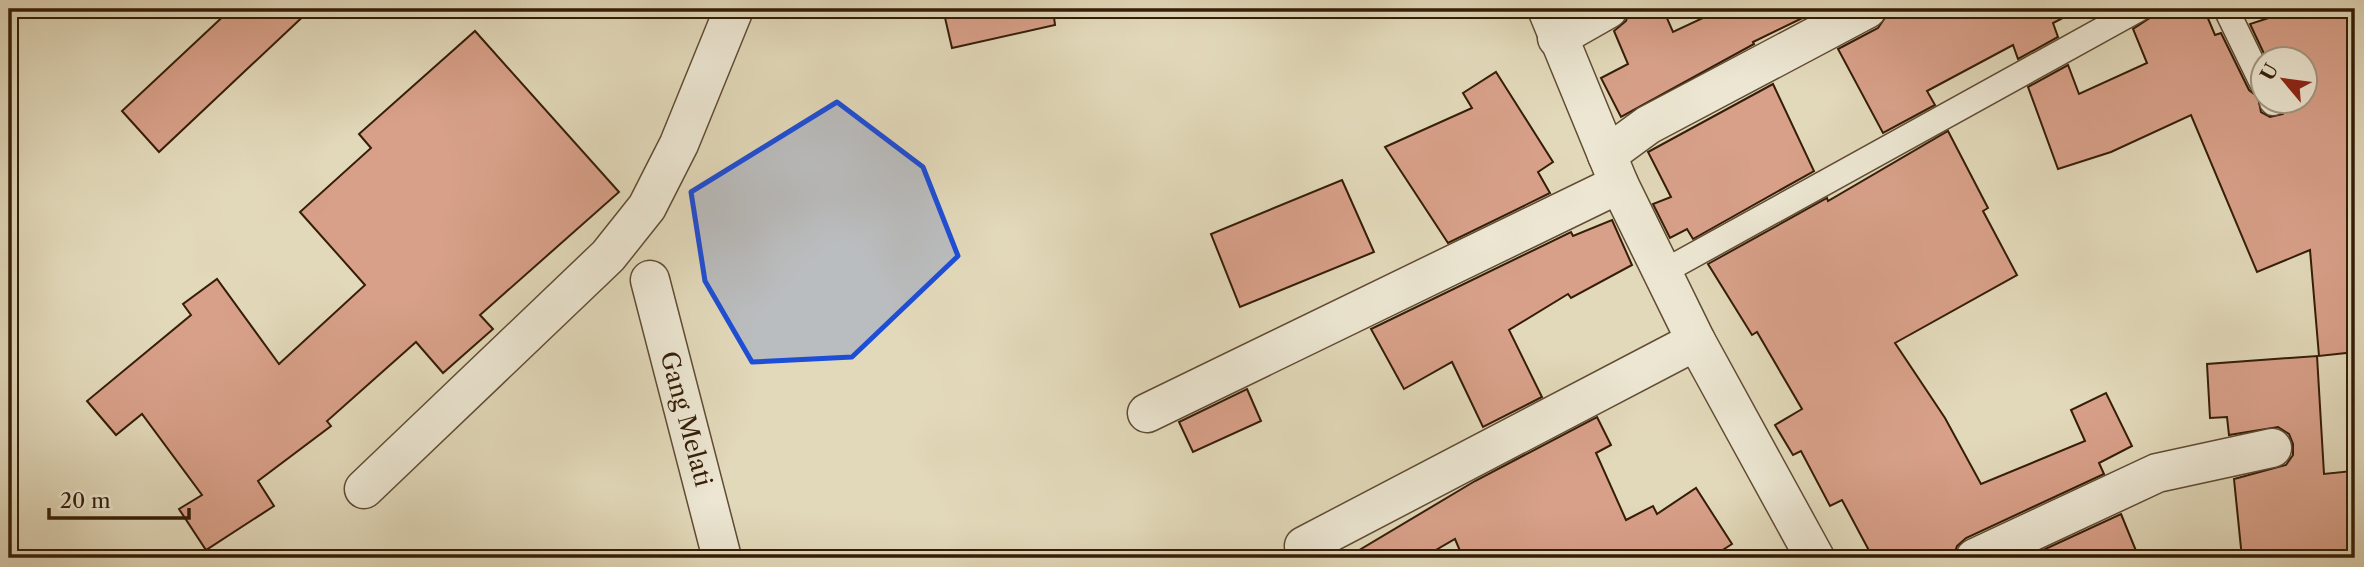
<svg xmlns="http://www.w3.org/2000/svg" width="2364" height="567" font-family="'Libre Caslon Text',serif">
<rect width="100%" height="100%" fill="#e2d9ba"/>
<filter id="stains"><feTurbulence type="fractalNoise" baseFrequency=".00286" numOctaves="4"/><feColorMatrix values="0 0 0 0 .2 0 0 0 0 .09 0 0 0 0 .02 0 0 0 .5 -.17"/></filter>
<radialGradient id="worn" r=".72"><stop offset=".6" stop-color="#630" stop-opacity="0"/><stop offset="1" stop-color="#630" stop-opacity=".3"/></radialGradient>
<!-- building -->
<g fill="#d8a089" stroke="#351d07" stroke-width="2">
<polygon points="231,9 311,9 159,152 122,111"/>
<polygon points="943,9 1053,9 1055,25 952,48"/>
<polygon points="1630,9 1663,9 1673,32 1722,9 1821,9 1753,42 1754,44 1621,117 1601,78 1628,64 1614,31 1626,21"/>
<polygon points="1891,9 2080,9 2053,23 2058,37 2018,59 2013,45 1927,91 1935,105 1883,133 1838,49 1878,28"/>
<polygon points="2154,9 2204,9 2215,35 2221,33 2249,90 2258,97 2261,112 2270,117 2283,114 2287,102 2305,102 2305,60 2267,60 2250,24 2296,9 2355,9 2355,352 2319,356 2310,250 2257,272 2191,115 2111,152 2058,169 2028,87 2068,65 2079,94 2147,63 2133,29 2151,17"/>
<polygon points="475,31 619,192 480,315 493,329 443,373 416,342 327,421 331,426 258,481 274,506 206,550 179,509 202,495 142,414 116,435 87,401 191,315 183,304 217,279 279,364 365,285 300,212 371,148 359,134"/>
<polygon points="1496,72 1553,162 1538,172 1550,193 1448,243 1385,147 1472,108 1463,93"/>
<polygon points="1773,84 1814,171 1693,239 1687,229 1670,238 1653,204 1671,197 1648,152"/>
<polygon points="1948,131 1988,208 1983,211 2017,275 1895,343 1945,418 1981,484 2085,441 2071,410 2106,393 2132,446 2099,463 2104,474 1966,538 1957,546 1953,558 1873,558 1842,500 1830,506 1801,451 1793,455 1775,425 1802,409 1757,332 1752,335 1708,264 1827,198 1828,201"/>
<polygon points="1342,180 1374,252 1240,307 1211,234"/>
<polygon points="1612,220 1632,265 1571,298 1568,294 1509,330 1542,397 1483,427 1452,362 1404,389 1371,329 1571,232 1573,236"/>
<polygon points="2317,356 2324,474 2352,471 2355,558 2242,558 2234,479 2286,465 2293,455 2293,444 2289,434 2278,427 2229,435 2227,417 2210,418 2207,364"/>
<polygon points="1247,389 1261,421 1193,452 1179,422"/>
<polygon points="1597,417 1611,445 1596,453 1626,520 1653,506 1657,514 1696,488 1732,544 1710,558 1463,558 1455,539 1422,558 1346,558 1475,481"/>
<polygon points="2121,514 2139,558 2026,558"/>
</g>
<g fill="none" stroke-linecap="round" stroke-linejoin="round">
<!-- lane casing -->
<g stroke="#604c34" stroke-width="27">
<g id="lane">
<polyline points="2226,9 2262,83"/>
<polyline points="2272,102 2273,103"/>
<polyline points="1663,272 2139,9"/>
</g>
</g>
<!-- street casing -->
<g stroke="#604c34" stroke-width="41">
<g id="street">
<polyline points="1547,9 1619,184 1696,341 1815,558"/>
<polyline points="1557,38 1608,9"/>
<polyline points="1607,155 1648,125 1867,9"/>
<polyline points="650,280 722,558"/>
<polyline points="1147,413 1619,184"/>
<polyline points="364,489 608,256 647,207 679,144 734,9"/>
<polyline points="1304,546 1696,341"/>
<polyline points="1975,558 2157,473 2272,448"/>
</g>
</g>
<!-- lane -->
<use href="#lane" stroke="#ece6d2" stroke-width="24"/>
<!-- street -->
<use href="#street" stroke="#ece6d2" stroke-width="38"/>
</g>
<!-- marked area -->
<path fill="#1d4ed8" fill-opacity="0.2" stroke="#1d4ed8" stroke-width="5" stroke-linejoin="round" d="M837,102L923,167L958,256L852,357L752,362L705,281L691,192Z"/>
<g text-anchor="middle" stroke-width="7" stroke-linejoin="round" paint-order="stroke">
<!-- street labels -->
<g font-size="24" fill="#351d07" stroke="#ece6d2">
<text transform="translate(686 419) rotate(75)" y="8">Gang Melati</text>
</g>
</g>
<!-- margin -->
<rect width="2364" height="567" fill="none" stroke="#e2d9ba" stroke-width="35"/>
<rect x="10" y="10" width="2343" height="546" fill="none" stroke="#351d07" stroke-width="3.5"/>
<rect x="18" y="18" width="2329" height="532" fill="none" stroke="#351d07" stroke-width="2"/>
<!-- north arrow -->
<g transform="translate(2284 80) rotate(299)"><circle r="33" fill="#ece6d2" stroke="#a39681" stroke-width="2"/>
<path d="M0-5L12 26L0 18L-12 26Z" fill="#8f2418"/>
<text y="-10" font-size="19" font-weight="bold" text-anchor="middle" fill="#351d07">U</text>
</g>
<!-- scale -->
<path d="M49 508v10h140v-10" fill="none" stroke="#351d07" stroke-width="3.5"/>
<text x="60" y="508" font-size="21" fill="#351d07" stroke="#ece6d2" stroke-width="5" paint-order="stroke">20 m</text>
<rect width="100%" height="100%" filter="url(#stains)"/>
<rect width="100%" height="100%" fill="url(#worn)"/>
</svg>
